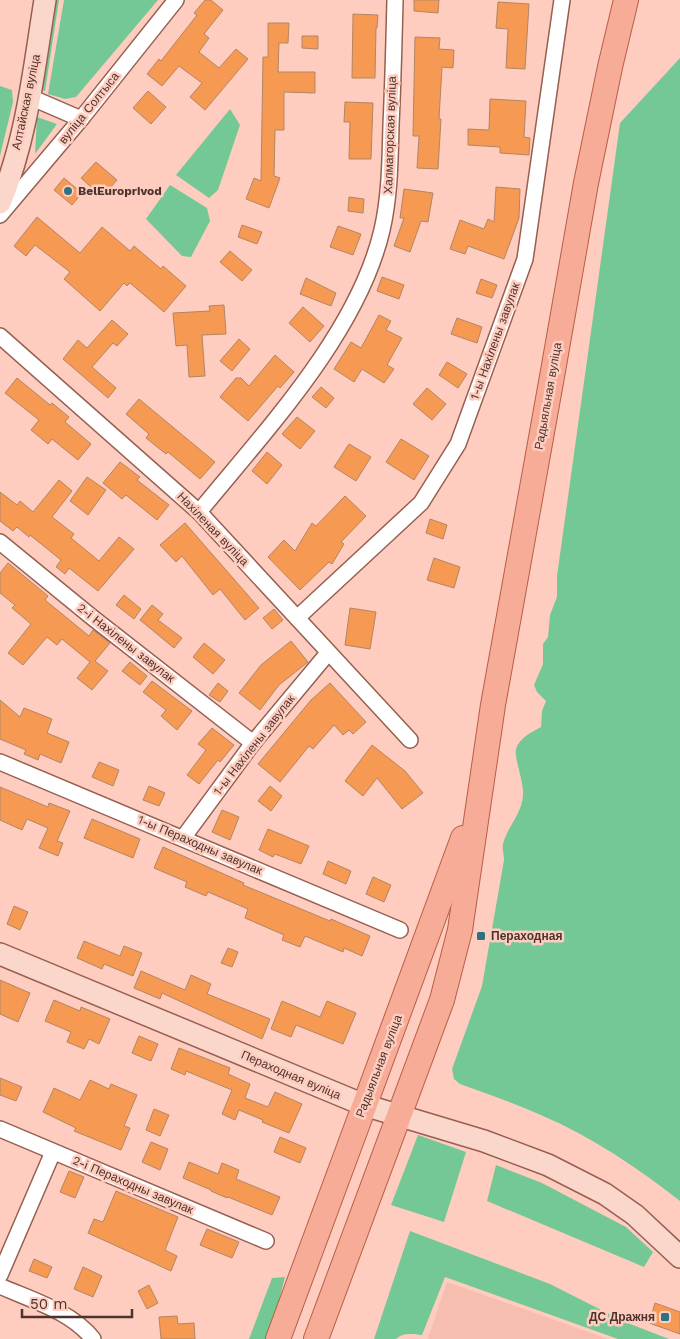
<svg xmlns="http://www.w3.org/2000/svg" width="680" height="1339" font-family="'Work Sans',sans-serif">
<rect width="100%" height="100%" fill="#ffcdbf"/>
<!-- built -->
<polygon fill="#f5beaf" points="447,1282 608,1339 428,1339"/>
<!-- green -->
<g fill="#74c896">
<polygon points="53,0 59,0 45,91 39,90"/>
<polygon points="64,0 158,0 76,97 65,99 48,94"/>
<path d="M680,58V1201C638,1168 592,1137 543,1116C516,1104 488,1094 460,1084L454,1079L452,1069L482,986L504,860C504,855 502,849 503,844C507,827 522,814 523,795C524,782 514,758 516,749C519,738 532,732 541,727L542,711L546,701L537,692L534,685L543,664V644L548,637L550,615L557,597V576L620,123Z"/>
<polygon points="0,86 12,90 13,102 0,156"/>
<polygon points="230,109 240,125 218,190 209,198 176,175"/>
<polygon points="37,117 57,124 35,154"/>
<polygon points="170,185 207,208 210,221 191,257 182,256 146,219"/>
<polygon points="418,1135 466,1152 444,1222 391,1205"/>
<polygon points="496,1165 542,1183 626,1227 653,1252 644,1267 487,1201"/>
<path d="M410,1231L550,1284L625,1322L669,1339H618L445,1277L422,1335C413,1334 403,1332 396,1339H374Z"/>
<polygon points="285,1277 275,1316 267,1339 249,1339 272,1278"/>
</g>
<!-- building -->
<g fill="#f59953" stroke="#b48563">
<polygon points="205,0 211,0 223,10 204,34 209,38 199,52 219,68 236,49 248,59 205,110 190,97 202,83 179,66 162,86 147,74 159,59 161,61 197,15 194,13"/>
<polygon points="414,0 439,0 438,13 414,11"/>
<polygon points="498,2 529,4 525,69 506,68 508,29 496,28"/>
<polygon points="353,14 378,15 377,28 376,28 375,78 352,78"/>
<polygon points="268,23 289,23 288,43 279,43 278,72 315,72 315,93 284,92 284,130 275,130 274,176 280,178 269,208 246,199 254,178 261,181 263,57 268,57"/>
<polygon points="302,36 318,36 318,49 302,48"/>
<polygon points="415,37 440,38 439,49 454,50 453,68 442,67 439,119 441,119 438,169 417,168 419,136 413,136"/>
<polygon points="148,91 166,107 151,124 133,108"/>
<polygon points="490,99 526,101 524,137 530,138 529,155 500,153 500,147 468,145 468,129 489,130"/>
<polygon points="345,102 373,103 371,159 349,159 350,122 344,122"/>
<polygon points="96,162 117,180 102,197 81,178"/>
<polygon points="64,178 82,193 72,205 54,190"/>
<polygon points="496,187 520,189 519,218 504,259 468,246 465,254 450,249 460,220 484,229 488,219 494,222"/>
<polygon points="404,189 433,193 428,222 421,221 410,252 394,246 404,218 400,218"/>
<polygon points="349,197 364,199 363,213 348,211"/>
<polygon points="37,217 80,253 102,227 130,251 134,246 161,269 163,266 186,286 164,312 130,283 127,286 124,283 100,311 64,279 70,272 35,245 26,256 14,246"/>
<polygon points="242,225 262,232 257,244 238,237"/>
<polygon points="338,226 361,234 353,255 330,247"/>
<polygon points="230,251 252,270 242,281 220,262"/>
<polygon points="382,277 404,285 399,299 377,291"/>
<polygon points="306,278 336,293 331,306 300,294"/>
<polygon points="481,279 497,285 492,298 476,293"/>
<polygon points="224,305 226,334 202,335 205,376 189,377 187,345 176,346 173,313 210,311 209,306"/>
<polygon points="303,307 324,326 310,342 289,323"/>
<polygon points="379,315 391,321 386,330 402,338 387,365 394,369 384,383 362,369 354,382 334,369 351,342 361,348"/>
<polygon points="457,318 482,327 477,343 451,334"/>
<polygon points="112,320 128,334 117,346 113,343 92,367 116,388 108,398 63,359 78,340 87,348"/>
<polygon points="239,339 250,349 232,371 220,361"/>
<polygon points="275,355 294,372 280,388 278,386 248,421 220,397 236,378 241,378 249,386"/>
<polygon points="447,362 467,374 458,388 439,375"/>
<polygon points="17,378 50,405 52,403 69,417 65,422 91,444 78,460 52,439 48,444 31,430 39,420 5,393"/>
<polygon points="321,387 334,398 326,408 312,397"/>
<polygon points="427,388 446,404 432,420 413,404"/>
<polygon points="139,399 215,462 200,479 168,452 166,454 146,438 149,434 126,414"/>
<polygon points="297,417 315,431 300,449 282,434"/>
<polygon points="401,439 429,456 414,480 386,462"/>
<polygon points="349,444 371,457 356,481 334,467"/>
<polygon points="267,452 282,465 267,484 252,471"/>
<polygon points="120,462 140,477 137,480 169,505 157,520 126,495 122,499 103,483"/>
<polygon points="87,477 106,490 88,515 70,501"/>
<polygon points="59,480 72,491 52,517 74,534 71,538 99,561 119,537 134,549 98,591 69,568 65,574 56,567 61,560 30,535 29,537 17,527 13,531 0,521 0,492 17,505 20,501 33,512"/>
<polygon points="345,496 366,516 341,542 344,544 332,564 329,562 300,590 268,557 284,540 295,551 312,523 316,526"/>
<polygon points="430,519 447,525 443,539 426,533"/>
<polygon points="185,523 259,608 245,620 220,589 213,595 182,556 176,562 160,545"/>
<polygon points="434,558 460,567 454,588 427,580"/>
<polygon points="8,563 48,596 45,600 89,636 93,630 110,643 95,661 108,671 92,690 77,678 90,662 62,639 57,645 47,637 23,665 8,653 31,624 12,608 15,605 0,593 0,573"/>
<polygon points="124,595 141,609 134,619 116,605"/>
<polygon points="152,605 163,614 158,620 182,638 174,648 140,620"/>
<polygon points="350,608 376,612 370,649 345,645"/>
<polygon points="274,609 283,620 272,629 263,618"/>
<polygon points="291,641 308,662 279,685 260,710 239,693 261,665"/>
<polygon points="204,643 225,660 213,674 193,657"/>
<polygon points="130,662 147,676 140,685 122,671"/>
<polygon points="152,681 192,711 177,730 161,716 166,710 143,692"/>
<polygon points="218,683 228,691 220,702 209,695"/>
<polygon points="330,683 366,722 353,734 349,730 343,735 334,725 313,749 309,746 280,782 258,764 311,700"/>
<polygon points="0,700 20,717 24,708 52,719 47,733 69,742 61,763 40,754 38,760 24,754 26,750 0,739"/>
<polygon points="212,728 234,745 220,762 218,760 199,784 187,775 206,750 198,744"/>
<polygon points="372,745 405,771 423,793 402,809 377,778 363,796 345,781"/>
<polygon points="99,762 119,770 113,786 92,777"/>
<polygon points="149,786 165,793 159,806 143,800"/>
<polygon points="270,786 282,796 271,811 258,801"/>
<polygon points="0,787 48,807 49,803 70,811 57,841 63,843 58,856 39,848 48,828 27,819 22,830 0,820"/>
<polygon points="222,810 239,817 230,840 212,832"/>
<polygon points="92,819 140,839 133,858 84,838"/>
<polygon points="268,829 309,846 301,864 275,854 273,857 259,850"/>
<polygon points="163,847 244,883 243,885 330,921 331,919 370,936 362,956 344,948 343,952 305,936 300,947 282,940 284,935 245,918 248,909 208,892 206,896 185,887 187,882 154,868"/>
<polygon points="328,861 351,871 346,884 323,874"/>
<polygon points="373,877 391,885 384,902 366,894"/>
<polygon points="14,906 28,912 20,930 7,924"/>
<polygon points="84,941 120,956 124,946 142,953 133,976 104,964 102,969 77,958"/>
<polygon points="228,948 238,952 232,967 221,963"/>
<polygon points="141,971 185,990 191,975 211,984 207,994 270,1019 262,1039 162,993 160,999 134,988"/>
<polygon points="0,980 30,993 18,1022 0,1014"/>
<polygon points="54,1000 80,1011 81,1007 110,1019 99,1044 89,1039 84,1049 67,1042 71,1032 45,1021"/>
<polygon points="282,1001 320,1017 327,1001 356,1013 343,1044 296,1025 291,1037 271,1029"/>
<polygon points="139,1036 158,1044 151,1061 132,1053"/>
<polygon points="179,1048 230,1068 228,1074 250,1084 245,1098 268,1107 275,1092 302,1104 289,1133 262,1122 263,1120 239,1110 235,1120 222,1114 232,1090 186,1071 185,1075 171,1069"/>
<polygon points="0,1078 22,1087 16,1101 0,1095"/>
<polygon points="90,1080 109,1089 111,1084 137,1095 124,1126 130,1128 121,1150 74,1131 76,1128 43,1112 54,1088 80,1100"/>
<polygon points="154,1109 169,1115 160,1136 146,1130"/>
<polygon points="280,1137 306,1148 300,1163 274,1152"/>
<polygon points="151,1142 168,1149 160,1170 142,1162"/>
<polygon points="189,1162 218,1174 222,1163 239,1170 236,1179 280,1197 272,1215 228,1197 227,1198 211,1191 211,1190 183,1178"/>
<polygon points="69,1171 84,1177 75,1198 60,1192"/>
<polygon points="116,1191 178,1217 165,1250 177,1256 171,1271 88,1233 94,1219 103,1222"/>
<polygon points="207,1229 239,1242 232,1258 200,1245"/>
<polygon points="34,1259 52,1267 47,1278 29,1271"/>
<polygon points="83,1267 102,1276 93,1297 74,1289"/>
<polygon points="149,1285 158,1303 147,1309 138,1291"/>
<polygon points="655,1303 680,1312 680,1334 649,1323"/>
<polygon points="177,1316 178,1324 194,1323 195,1339 161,1339 159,1317"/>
</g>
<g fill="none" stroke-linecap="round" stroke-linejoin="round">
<!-- street casing -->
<g stroke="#966051" stroke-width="18">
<g id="street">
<polyline points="30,97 81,119"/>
<polyline points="0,215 81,119 176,0"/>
<polyline points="0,336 199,512 410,740"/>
<path d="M199,512C265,431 358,333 382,230C390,195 390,160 391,125C393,83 394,42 395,0"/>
<polyline points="0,542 93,618 253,743"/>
<polyline points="297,618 421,503 458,444 525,259 562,0"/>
<polyline points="0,762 400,930"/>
<polyline points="183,838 253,743 328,653"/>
<polyline points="0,1129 266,1241"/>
<polyline points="0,1275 53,1152"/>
<path d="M0,1286C31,1300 71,1311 93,1339"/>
</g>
</g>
<!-- secondary casing -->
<g stroke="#966051" stroke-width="24">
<g id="secondary">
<path d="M0,203C27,139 34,68 45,0"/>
<polyline points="0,954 364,1105 484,1141 548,1165 605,1194 635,1215 680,1257"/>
</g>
</g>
<!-- primary casing -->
<g stroke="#b85e46" stroke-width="26">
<g id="primary">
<path d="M278,1339C339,1172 403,1005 463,838"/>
<polyline points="316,1339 442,1000 460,930 493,705 553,371 586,183 610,67 626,0"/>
</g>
</g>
<!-- street -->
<use href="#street" stroke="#fff" stroke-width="15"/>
<!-- secondary -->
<use href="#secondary" stroke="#fbd6cb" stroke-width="21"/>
<!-- primary -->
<use href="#primary" stroke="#f7ac98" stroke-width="24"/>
</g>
<!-- markers -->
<g fill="#2e7282" stroke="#ffcdbf" stroke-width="2">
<circle cx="68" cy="191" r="5"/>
<rect x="476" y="931" width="10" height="10" rx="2.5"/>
<rect x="660" y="1312" width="10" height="10" rx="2.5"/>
</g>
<g text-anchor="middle" stroke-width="5" stroke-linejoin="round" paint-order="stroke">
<!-- street labels -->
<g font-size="12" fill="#4c342d" stroke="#ffcdbf">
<text transform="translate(26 102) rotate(-78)" y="4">Алтайская вуліца</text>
<text transform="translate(89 108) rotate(-51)" y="4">вуліца Солтыса</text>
<text transform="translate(390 135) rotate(-88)" y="4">Халмагорская вуліца</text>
<text transform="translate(495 341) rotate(-70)" y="4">1-ы Нахілены завулак</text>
<text transform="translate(548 396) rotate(-80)" y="4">Радыяльная вуліца</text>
<text transform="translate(213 529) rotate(46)" y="4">Нахіленая вуліца</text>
<text transform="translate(126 643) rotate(38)" y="4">2-і Нахілены завулак</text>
<text transform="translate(254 745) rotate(-52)" y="4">1-ы Нахілены завулак</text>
<text transform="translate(200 845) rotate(23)" y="4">1-ы Пераходны завулак</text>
<text transform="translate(379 1066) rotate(-69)" y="4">Радыяльная вуліца</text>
<text transform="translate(291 1075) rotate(23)" y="4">Пераходная вуліца</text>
<text transform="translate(133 1185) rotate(23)" y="4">2-і Пераходны завулак</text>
</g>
<!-- poi labels -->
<g font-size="12" font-weight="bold" fill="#4c342d" stroke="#ffcdbf" text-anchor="start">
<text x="78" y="195">BelEuroprivod</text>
<text x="491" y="940">Пераходная</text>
<text x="655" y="1321" text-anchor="end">ДС Дражня</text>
</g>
</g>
<!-- scale -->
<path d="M22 1309v8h110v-8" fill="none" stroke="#4c342d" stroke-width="2.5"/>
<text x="30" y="1309" font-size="15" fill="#4c342d" stroke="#ffcdbf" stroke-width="4" paint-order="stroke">50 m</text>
</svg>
